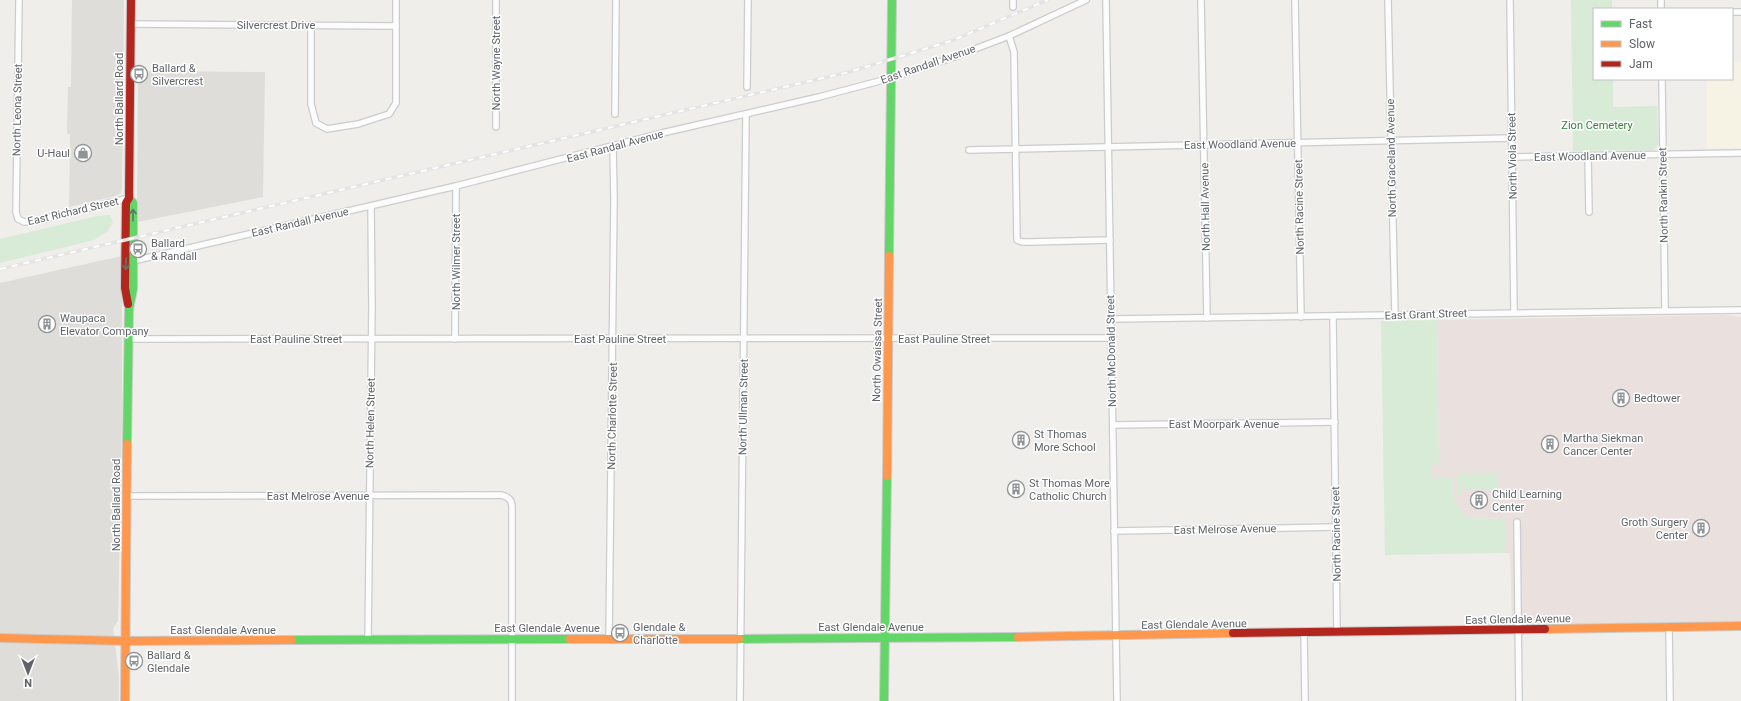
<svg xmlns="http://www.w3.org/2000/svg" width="1741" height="701" font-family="Roboto,sans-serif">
<rect width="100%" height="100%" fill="#efeeea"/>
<!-- commercial -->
<polygon fill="#f7f3e4" points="1741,62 1741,148 1707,148 1707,79 1732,79 1732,63"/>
<!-- industrial -->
<g fill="#dfddda">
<polygon points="72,0 124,0 122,188 121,193 116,196 69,207 70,134 67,134 68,87 71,87"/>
<polygon points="138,71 265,72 263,197 137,222"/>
<polygon points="122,256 122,421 118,621 113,629 119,676 119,701 0,701 0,283"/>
</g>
<!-- medical -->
<polygon fill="#eae0de" points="1726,315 1741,317 1741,621 1529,625 1512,622 1510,553 1505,553 1505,519 1466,518 1453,498 1452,477 1432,477 1432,466 1439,462 1437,320"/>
<!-- green -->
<g fill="#d8ebd6">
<polygon points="1571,0 1612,0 1612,9 1594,9 1594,79 1613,79 1613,107 1657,106 1658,146 1653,150 1573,151"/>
<polygon points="110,215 113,222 108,231 94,240 0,263 0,239 97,216"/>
<polygon points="1437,320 1439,462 1432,466 1432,477 1452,477 1453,498 1466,518 1505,519 1505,553 1385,555 1381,321"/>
<polygon points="1458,474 1497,474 1498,489 1461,490 1461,496 1458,496"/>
</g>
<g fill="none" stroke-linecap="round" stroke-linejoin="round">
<!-- street casing -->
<g stroke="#cbcccc" stroke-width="8">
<g id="street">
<polyline points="19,0 16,212 18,219 24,222 36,221 129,198"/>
<polyline points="496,0 496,127"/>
<polyline points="1013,0 1013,7"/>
<polyline points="1106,0 1117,701"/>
<polyline points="1201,0 1207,318"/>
<polyline points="1295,0 1301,317"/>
<polyline points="1388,0 1395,315"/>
<polyline points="1510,0 1514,312"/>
<polyline points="1661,0 1661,9"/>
<polyline points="1732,12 1741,12"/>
<polyline points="131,24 396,26"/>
<polyline points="311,25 311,104 316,123 327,129 358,124 389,114 396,103 396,0"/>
<polyline points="1009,36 1014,52 1017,240 1022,242 1029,242 1110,240"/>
<polyline points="1662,79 1665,310"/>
<polyline points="747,87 748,0"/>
<polyline points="615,114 616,0"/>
<polyline points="969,150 1511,138"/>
<polyline points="1588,155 1589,212"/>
<polyline points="1512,157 1741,153"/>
<polyline points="133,261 456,186 662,133 819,97 891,78 954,57 1009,36 1086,0"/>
<polyline points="1333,317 1337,632"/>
<polyline points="1111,319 1741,310"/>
<polyline points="128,339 1112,338"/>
<polyline points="455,339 456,186"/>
<polyline points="1113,425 1335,422"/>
<path d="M127,496L501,495C509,497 512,500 512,508V701"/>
<polyline points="1517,522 1519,701"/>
<polyline points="1114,531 1336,527"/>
<polyline points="1669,627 1670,701"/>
<polyline points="1304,633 1305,701"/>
<polyline points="609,639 614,199 613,146"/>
<polyline points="368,641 372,306 371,206"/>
<polyline points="740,701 746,114"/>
</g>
</g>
<!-- fast casing -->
<g stroke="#cacacb" stroke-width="10">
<g id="fast">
<polyline points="889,256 892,0"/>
<polyline points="127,444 129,309 133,289 133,203 129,198"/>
<polyline points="739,639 1018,637"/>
<polyline points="292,640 570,639"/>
<polyline points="884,701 887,476"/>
</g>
</g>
<!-- slow casing -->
<g stroke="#cacacb" stroke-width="10">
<g id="slow">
<polyline points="887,476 889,256"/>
<polyline points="1545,629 1741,626"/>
<polyline points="1018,637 1233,633"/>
<polyline points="0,638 125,641 292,640"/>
<polyline points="570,639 739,639"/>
<polyline points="125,701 127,444"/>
</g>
</g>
<!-- jam casing -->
<g stroke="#cacacb" stroke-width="10">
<g id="jam">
<polyline points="128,304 125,288 126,203 129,198 131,0"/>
<polyline points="1233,633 1545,629"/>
</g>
</g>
<!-- street -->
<use href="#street" stroke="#fdfcfc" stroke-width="5.5"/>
<!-- fast -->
<use href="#fast" stroke="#63d668" stroke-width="8"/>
<!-- slow -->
<use href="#slow" stroke="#ff974d" stroke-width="8"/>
<!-- jam -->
<use href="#jam" stroke="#b3261e" stroke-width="8"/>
<!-- rail casing -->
<g stroke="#e4e4e4" stroke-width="3.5">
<polyline id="rail" points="0,269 849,72 951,41 1048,0"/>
</g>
<!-- rail -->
<use href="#rail" stroke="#fff" stroke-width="2" stroke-dasharray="6" stroke-linecap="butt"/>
</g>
<!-- one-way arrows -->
<defs><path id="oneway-shaft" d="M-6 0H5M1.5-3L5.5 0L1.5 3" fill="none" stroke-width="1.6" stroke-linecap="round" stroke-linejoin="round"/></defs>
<g stroke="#607468">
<use href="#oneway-shaft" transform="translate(133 215) rotate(-90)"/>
<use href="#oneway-shaft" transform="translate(126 264) rotate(91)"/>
</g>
<!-- icons -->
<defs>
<g id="bus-ring" transform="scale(0.9)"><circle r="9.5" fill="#fff" stroke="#919496" stroke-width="1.5"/><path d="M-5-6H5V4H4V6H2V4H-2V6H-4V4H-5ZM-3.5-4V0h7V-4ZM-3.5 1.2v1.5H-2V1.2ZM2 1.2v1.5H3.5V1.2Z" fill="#919496"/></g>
<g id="shop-ring" transform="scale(0.9)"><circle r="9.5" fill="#fff" stroke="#919496" stroke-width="1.5"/><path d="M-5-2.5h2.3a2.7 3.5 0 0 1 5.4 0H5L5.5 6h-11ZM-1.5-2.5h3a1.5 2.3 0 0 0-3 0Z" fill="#919496"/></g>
<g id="building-ring" transform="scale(0.9)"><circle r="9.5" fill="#fff" stroke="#919496" stroke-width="1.5"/><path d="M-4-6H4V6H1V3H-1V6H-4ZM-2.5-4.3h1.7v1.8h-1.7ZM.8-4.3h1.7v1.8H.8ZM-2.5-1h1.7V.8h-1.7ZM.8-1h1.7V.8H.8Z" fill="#919496"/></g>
</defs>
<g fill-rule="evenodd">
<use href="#bus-ring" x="139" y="74"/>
<use href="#shop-ring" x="83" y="153"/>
<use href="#bus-ring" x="138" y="249"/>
<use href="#building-ring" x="47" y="324"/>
<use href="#building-ring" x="1621" y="398"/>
<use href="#building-ring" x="1021" y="440"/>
<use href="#building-ring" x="1550" y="444"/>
<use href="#building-ring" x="1016" y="489"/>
<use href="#building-ring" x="1479" y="500"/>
<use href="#building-ring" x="1701" y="528"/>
<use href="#bus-ring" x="620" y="633"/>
<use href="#bus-ring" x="134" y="661"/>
</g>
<g text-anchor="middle" stroke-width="3" stroke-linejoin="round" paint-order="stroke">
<!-- street labels -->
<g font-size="11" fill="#5f6368" stroke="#fff">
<text x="276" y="29">Silvercrest Drive</text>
<text transform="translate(496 63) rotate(-90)" y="4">North Wayne Street</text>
<text transform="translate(928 64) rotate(-19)" y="4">East Randall Avenue</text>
<text transform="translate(119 99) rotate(-90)" y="4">North Ballard Road</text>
<text transform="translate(17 110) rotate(-89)" y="4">North Leona Street</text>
<text transform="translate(1240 144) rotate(-1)" y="4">East Woodland Avenue</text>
<text transform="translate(615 146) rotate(-15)" y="4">East Randall Avenue</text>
<text transform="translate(1512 156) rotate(-91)" y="4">North Viola Street</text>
<text transform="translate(1590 156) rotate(-1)" y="4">East Woodland Avenue</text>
<text transform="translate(1391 158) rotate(-91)" y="4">North Graceland Avenue</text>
<text transform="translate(1663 195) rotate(-91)" y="4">North Rankin Street</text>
<text transform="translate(1205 207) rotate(-91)" y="4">North Hall Avenue</text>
<text transform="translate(1299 207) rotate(-91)" y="4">North Racine Street</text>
<text transform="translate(73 211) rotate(-13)" y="4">East Richard Street</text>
<text transform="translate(300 222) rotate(-13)" y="4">East Randall Avenue</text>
<text transform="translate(456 262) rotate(-90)" y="4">North Wilmer Street</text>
<text transform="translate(1426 314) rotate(-2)" y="4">East Grant Street</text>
<text x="296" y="343">East Pauline Street</text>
<text x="620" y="343">East Pauline Street</text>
<text x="944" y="343">East Pauline Street</text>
<text transform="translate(877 350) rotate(-89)" y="4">North Owaissa Street</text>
<text transform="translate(1111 351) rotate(-91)" y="4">North McDonald Street</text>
<text transform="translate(743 407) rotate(-89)" y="4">North Ullman Street</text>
<text transform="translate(612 416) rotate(-89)" y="4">North Charlotte Street</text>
<text transform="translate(370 423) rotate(-89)" y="4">North Helen Street</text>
<text x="1224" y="428">East Moorpark Avenue</text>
<text x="318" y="500">East Melrose Avenue</text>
<text transform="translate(116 505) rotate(-90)" y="4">North Ballard Road</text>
<text transform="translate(1225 529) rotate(-1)" y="4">East Melrose Avenue</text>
<text transform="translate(1336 534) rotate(-91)" y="4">North Racine Street</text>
<text transform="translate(1518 619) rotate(-1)" y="4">East Glendale Avenue</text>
<text transform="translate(1194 624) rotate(-1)" y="4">East Glendale Avenue</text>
<text x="871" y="631">East Glendale Avenue</text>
<text x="547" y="632">East Glendale Avenue</text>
<text x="223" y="634">East Glendale Avenue</text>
</g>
<!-- poi labels -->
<g font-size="11" fill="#5f6368" stroke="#fff" text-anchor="start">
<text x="152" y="72">Ballard &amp;<tspan x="152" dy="13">Silvercrest</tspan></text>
<text x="70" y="157" text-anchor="end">U-Haul</text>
<text x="151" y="247">Ballard<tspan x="151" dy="13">&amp; Randall</tspan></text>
<text x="60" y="322">Waupaca<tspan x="60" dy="13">Elevator Company</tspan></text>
<text x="1634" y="402">Bedtower</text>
<text x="1034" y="438">St Thomas<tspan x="1034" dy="13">More School</tspan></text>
<text x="1563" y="442">Martha Siekman<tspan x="1563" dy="13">Cancer Center</tspan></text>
<text x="1029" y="487">St Thomas More<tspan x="1029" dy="13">Catholic Church</tspan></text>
<text x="1492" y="498">Child Learning<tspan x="1492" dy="13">Center</tspan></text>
<text x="1688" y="526" text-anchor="end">Groth Surgery<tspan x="1688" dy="13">Center</tspan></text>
<text x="633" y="631">Glendale &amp;<tspan x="633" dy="13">Charlotte</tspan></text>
<text x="147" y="659">Ballard &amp;<tspan x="147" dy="13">Glendale</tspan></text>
</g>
<!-- park labels -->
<g font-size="11" fill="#348238" stroke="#fff">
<text x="1597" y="129">Zion Cemetery</text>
</g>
</g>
<!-- legend -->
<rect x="1593" y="8" width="140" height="72" fill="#ffffff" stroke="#bfc1c3"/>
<rect x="1601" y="21" width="20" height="6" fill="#63d668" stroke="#bfc1c3"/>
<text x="1629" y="28" font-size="12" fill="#5f6368">Fast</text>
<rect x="1601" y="41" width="20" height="6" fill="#ff974d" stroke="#bfc1c3"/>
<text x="1629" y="48" font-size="12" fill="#5f6368">Slow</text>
<rect x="1601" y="61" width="20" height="6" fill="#b3261e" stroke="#bfc1c3"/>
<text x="1629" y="68" font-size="12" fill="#5f6368">Jam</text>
<!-- north arrow -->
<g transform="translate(28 673) rotate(180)" stroke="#ffffff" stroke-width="3" paint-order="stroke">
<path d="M0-3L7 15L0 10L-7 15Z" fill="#5f6368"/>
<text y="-6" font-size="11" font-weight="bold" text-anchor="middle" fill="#5f6368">N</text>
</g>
</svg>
